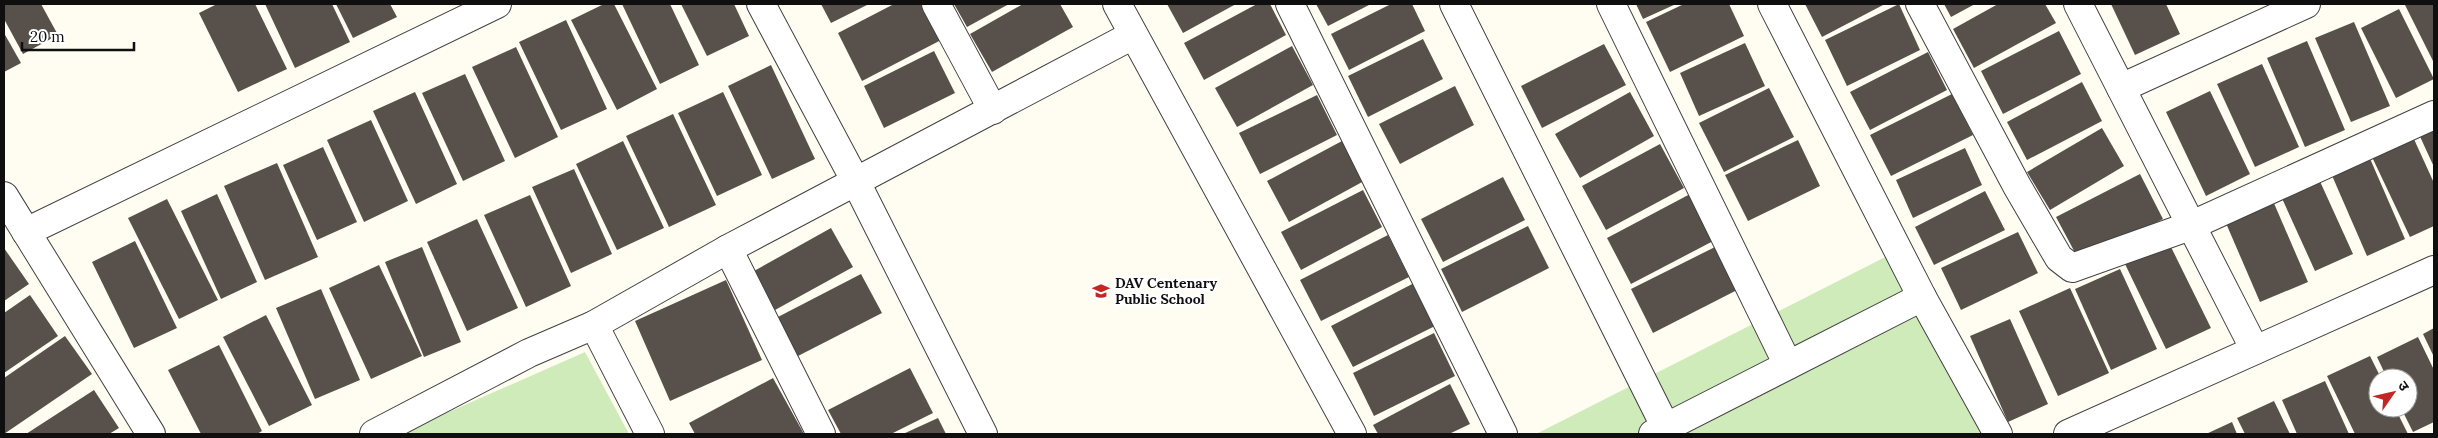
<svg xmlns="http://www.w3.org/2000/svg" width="2438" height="438" font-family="Lora,'Noto Sans Devanagari',serif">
<rect width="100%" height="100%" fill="#fffdf1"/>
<!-- green -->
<g fill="#cfebb9">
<polygon points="1909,245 1991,434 1536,434"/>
<polygon points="585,352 629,434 399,434"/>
</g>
<!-- building -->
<g fill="#58514b">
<polygon points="4,4 41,4 58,35 23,54 4,19"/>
<polygon points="217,4 255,4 287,69 238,92 199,13"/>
<polygon points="265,4 332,4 350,42 295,68"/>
<polygon points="336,4 390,4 397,17 353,38"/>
<polygon points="604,4 614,4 657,89 617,110 571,20"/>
<polygon points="622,4 670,4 699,65 660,84"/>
<polygon points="681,4 734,4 749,36 707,56"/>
<polygon points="821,4 869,4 831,23"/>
<polygon points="894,4 927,4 945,38 862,81 838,33"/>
<polygon points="954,4 1009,4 967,27"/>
<polygon points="1023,4 1060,4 1073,27 992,72 970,34"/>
<polygon points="1167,4 1236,4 1183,33"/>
<polygon points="1257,4 1270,4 1286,35 1204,80 1184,43"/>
<polygon points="1316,4 1371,4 1328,26"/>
<polygon points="1391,4 1412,4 1425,31 1349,70 1331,34"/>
<polygon points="1636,4 1676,4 1643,19"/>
<polygon points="1684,4 1729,4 1744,36 1670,72 1646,22"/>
<polygon points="1805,4 1885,4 1822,37"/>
<polygon points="1899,4 1920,50 1847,86 1825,40"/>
<polygon points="1944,4 1975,4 1951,17"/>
<polygon points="1998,4 2045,4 2056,23 1974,68 1953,29"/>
<polygon points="2111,4 2166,4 2180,34 2135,55"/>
<polygon points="2407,4 2434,4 2434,63 2405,5"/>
<polygon points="2399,9 2434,79 2396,98 2361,28"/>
<polygon points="566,20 607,109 561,130 519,42"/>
<polygon points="2354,22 2390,106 2351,122 2315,38"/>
<polygon points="2059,31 2081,74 2003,114 1981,71"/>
<polygon points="4,33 21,63 4,72"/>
<polygon points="1423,39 1443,79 1368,117 1348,76"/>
<polygon points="2307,41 2345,130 2305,147 2267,58"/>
<polygon points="1745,43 1765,86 1699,116 1680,73"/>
<polygon points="1604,44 1626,85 1542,128 1521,86"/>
<polygon points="1292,46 1313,85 1237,127 1215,88"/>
<polygon points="516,47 558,137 515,158 472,67"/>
<polygon points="934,51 955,93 884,128 864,86"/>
<polygon points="1928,52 1947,90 1870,130 1850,92"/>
<polygon points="2262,64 2299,147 2255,167 2217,84"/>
<polygon points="771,65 815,159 772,179 728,86"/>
<polygon points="465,74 505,161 463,181 422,93"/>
<polygon points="2082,82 2102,121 2027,160 2007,122"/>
<polygon points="1455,86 1474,125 1400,164 1379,124"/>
<polygon points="1769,88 1794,137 1724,172 1699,123"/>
<polygon points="2210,91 2250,174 2206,196 2166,112"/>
<polygon points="415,92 457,184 416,204 373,111"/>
<polygon points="723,92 762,175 717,196 678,113"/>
<polygon points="1630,92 1654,136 1580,178 1555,134"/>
<polygon points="1952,94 1973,135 1891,176 1870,135"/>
<polygon points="1317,95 1337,135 1260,174 1239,133"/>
<polygon points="673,114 716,205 669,227 626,136"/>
<polygon points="371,120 408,201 364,222 327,140"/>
<polygon points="2434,122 2434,167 2417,130"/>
<polygon points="2102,128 2124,166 2050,210 2027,172"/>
<polygon points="2413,137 2434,183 2434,226 2410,237 2372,157"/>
<polygon points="1798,140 1820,186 1748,221 1725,175"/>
<polygon points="623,141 664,228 617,250 576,164"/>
<polygon points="1342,141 1364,181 1289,222 1267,181"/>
<polygon points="1660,144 1684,188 1606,230 1582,186"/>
<polygon points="323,147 357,222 317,240 283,165"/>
<polygon points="1965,148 1982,185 1913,218 1896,180"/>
<polygon points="2368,154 2405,239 2367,256 2330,171"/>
<polygon points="277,163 318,257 265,280 224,186"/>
<polygon points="574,169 612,254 571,273 532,187"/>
<polygon points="2140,174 2163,219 2080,262 2056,217"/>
<polygon points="1503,177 1525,220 1443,262 1421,219"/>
<polygon points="2318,177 2353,254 2315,271 2280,194"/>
<polygon points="1363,190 1382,227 1301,270 1281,232"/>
<polygon points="1985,191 2005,230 1934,265 1915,227"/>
<polygon points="1692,193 1717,239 1631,284 1607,238"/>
<polygon points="217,194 257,282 221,299 181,211"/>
<polygon points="2270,194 2308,282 2260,302 2222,214"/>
<polygon points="530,195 571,286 526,307 484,215"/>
<polygon points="167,199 218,300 179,319 128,218"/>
<polygon points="477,219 518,308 467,331 427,242"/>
<polygon points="1528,226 1549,268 1462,312 1441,269"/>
<polygon points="831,228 853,267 775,310 754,271"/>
<polygon points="2018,232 2038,273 1961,310 1941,268"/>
<polygon points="1388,235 1409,277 1321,321 1300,280"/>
<polygon points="135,241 177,328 134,348 92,262"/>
<polygon points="2169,243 2211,328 2166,349 2125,264"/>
<polygon points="1719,245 1741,288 1653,333 1631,289"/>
<polygon points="422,247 461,342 424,357 385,262"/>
<polygon points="4,248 29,284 4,301"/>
<polygon points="379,265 422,356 371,379 329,288"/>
<polygon points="2120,269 2157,349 2111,370 2075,289"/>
<polygon points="861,274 882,313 796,357 776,318"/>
<polygon points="726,280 762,360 670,401 635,321"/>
<polygon points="1420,280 1441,323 1353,367 1331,326"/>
<polygon points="2070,288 2109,373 2058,396 2019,311"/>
<polygon points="321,289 360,380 315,399 276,308"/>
<polygon points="30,295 58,336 4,373 4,313"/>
<polygon points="266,315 312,405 269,426 223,337"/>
<polygon points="2010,319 2048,404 2008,422 1970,336"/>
<polygon points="2434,328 2434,357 2423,334"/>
<polygon points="1434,333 1455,376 1374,416 1353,373"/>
<polygon points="65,336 92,374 4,434 4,378"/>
<polygon points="2418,337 2434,370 2434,422 2413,432 2401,408 2408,408 2408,378 2387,378 2377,357"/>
<polygon points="219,345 262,431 257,434 201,434 168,370"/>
<polygon points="2370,356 2381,378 2378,378 2378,408 2395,408 2408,434 2355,434 2327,376"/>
<polygon points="910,368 933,413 891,434 841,434 828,410"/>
<polygon points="773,378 804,434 695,434 689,423"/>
<polygon points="2325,381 2349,434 2297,434 2282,400"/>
<polygon points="1450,384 1470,424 1449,434 1378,434 1373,425"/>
<polygon points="94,390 119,428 109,434 26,434"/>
<polygon points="2274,401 2290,434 2245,434 2237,418"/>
<polygon points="938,418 946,434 903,434"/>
<polygon points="2232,422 2237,434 2206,434"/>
</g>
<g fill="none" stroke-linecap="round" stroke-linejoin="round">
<!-- minor casing -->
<g stroke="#424242" stroke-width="30">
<g id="minor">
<polyline points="761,4 856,182 983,434"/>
<polyline points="936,4 993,110"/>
<polyline points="1117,4 1352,434"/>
<polyline points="1290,4 1503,434"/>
<polyline points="1454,4 1666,428"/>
<polyline points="1611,4 1788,365"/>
<polyline points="1772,4 1922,297 1998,434"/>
<polyline points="1920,4 2017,186 2059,258 2072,268 2190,226 2434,115"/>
<polyline points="2078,4 2255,350"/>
<polyline points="2121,88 2306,4"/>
<polyline points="4,196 151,434"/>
<polyline points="26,232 497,4"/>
<polyline points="728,249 821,434"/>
<polyline points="594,325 650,434"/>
<polyline points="374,434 529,353 594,325 728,249 1133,35"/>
<polyline points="1653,434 1922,297"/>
<polyline points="2068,434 2434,270"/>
</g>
</g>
<!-- minor -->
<use href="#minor" stroke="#fff" stroke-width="28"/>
</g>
<!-- icons -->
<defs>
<g id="school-bare" transform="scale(1.35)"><path d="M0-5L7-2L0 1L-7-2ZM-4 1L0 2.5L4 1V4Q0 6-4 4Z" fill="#c22723" stroke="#fff" stroke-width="2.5" paint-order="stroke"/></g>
</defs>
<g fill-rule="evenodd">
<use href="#school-bare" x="1101" y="291"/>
</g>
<g text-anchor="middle" stroke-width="5" stroke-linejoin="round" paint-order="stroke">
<!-- poi labels -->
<g font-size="14" font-weight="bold" fill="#0f0f0f" stroke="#fff" text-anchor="start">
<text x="1115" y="288">DAV Centenary<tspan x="1115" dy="16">Public School</tspan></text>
</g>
</g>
<!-- border -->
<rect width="2438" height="438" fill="none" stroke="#0f0f0f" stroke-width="10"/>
<!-- north arrow -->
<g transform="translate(2393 393) rotate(56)"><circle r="24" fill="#ffffff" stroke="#9f9f9f"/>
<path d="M0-4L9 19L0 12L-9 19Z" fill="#c22723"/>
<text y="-8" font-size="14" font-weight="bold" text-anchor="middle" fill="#0f0f0f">उ</text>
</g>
<!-- scale -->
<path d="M22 42v8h112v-8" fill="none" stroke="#0f0f0f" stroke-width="2.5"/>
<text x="30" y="42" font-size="15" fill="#0f0f0f" stroke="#ffffff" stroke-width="4" paint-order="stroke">20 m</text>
</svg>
